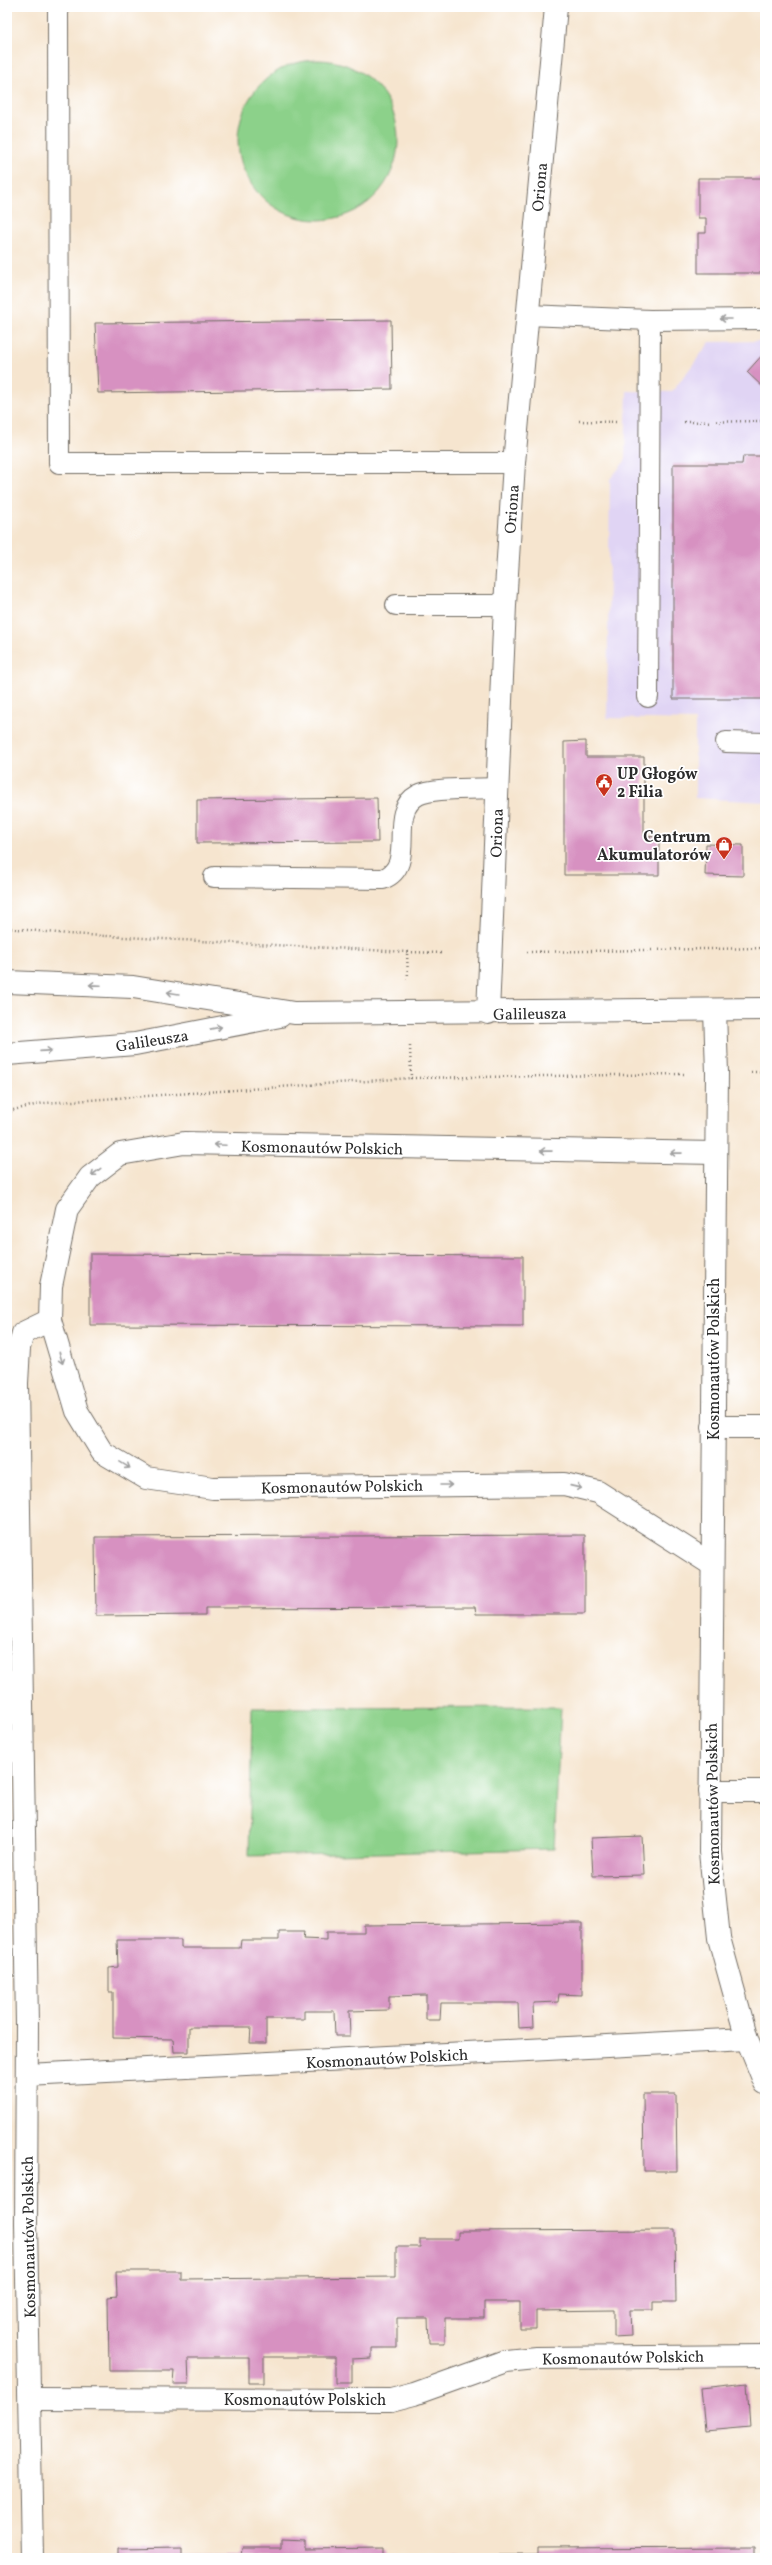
<svg xmlns="http://www.w3.org/2000/svg" width="772" height="2565" font-family="Vollkorn,serif">
<rect width="100%" height="100%" fill="#fff"/>
<filter id="ink" filterUnits="userSpaceOnUse"><feTurbulence type="fractalNoise" baseFrequency=".025" numOctaves="2"/><feDisplacementMap in="SourceGraphic" scale="8" xChannelSelector="R" yChannelSelector="G"/><feConvolveMatrix kernelMatrix="1 2 1 2 8 2 1 2 1" color-interpolation-filters="sRGB"/></filter>
<filter id="wash" filterUnits="userSpaceOnUse"><feTurbulence type="fractalNoise" baseFrequency=".012" numOctaves="4" result="noise"/><feDisplacementMap in="SourceGraphic" scale="16" xChannelSelector="R" yChannelSelector="G"/><feGaussianBlur stdDeviation="0.9" result="paint"/><feColorMatrix in="noise" values="0 0 0 0 0 0 0 0 0 0 0 0 0 0 0 0 0 1.4 0 .05"/><feComposite in="paint" operator="in"/></filter>
<g filter="url(#wash)">
<rect width="100%" height="100%" fill="#f6e5cf"/>
<!-- built -->
<polygon fill="#e0d4f4" points="765,341 765,802 695,798 695,720 607,718 610,479 625,461 627,391 672,392 710,342"/>
<!-- green -->
<g fill="#8cd18a" stroke="#5c7e5a">
<circle cx="318" cy="140" r="80"/>
<polygon points="561,1707 554,1849 249,1856 252,1708"/>
</g>
<g id="blocks">
<!-- building -->
<g fill="#d791c1">
<polygon points="698,178 765,178 765,273 698,273 698,233 706,233 706,218 698,218"/>
<polygon points="391,320 392,389 98,393 95,323"/>
<polygon points="765,352 765,389 747,372"/>
<polygon points="743,456 765,456 765,699 673,699 673,464 742,464"/>
<polygon points="586,741 586,757 644,757 644,836 659,837 659,875 564,875 564,742"/>
<polygon points="377,798 378,842 197,843 197,800"/>
<polygon points="706,844 743,845 743,876 705,875"/>
<polygon points="90,1254 523,1256 523,1326 90,1325"/>
<polygon points="585,1535 585,1614 476,1614 475,1607 205,1608 205,1615 96,1616 95,1537"/>
<polygon points="642,1836 644,1875 593,1876 591,1838"/>
<polygon points="582,1923 582,1995 559,1994 558,2002 533,2003 534,2027 519,2028 518,2003 441,2003 440,2020 426,2020 426,1995 389,1996 389,2010 349,2011 350,2036 335,2036 334,2011 304,2011 304,2019 266,2019 266,2043 250,2043 251,2027 189,2027 189,2052 174,2052 173,2039 113,2038 113,1992 109,1992 109,1968 118,1967 117,1940 181,1940 181,1948 240,1948 241,1940 279,1940 279,1932 304,1932 303,1939 326,1940 326,1932 364,1932 364,1925"/>
<polygon points="643,2094 676,2094 677,2171 644,2171"/>
<polygon points="675,2230 676,2302 653,2302 653,2310 630,2310 631,2336 614,2337 614,2310 536,2311 536,2329 520,2329 520,2302 484,2302 484,2318 445,2318 445,2343 429,2343 428,2318 397,2318 397,2348 372,2348 372,2358 352,2359 352,2383 335,2383 335,2357 264,2357 264,2383 249,2383 249,2358 188,2358 189,2384 173,2384 174,2371 109,2371 108,2297 117,2296 116,2271 181,2271 181,2279 396,2277 396,2247 420,2247 420,2239 458,2239 458,2231"/>
<polygon points="747,2383 750,2427 705,2431 701,2388"/>
<polygon points="281,2540 305,2541 305,2549 384,2548 384,2556 477,2556 477,2558 119,2558 119,2549 182,2548 182,2556 242,2556 243,2548 281,2548"/>
<polygon points="755,2547 755,2558 499,2558 499,2555 538,2555 538,2548"/>
</g>
</g>
</g>
<g filter="url(#ink)">
<use href="#blocks" fill-opacity="0" stroke="#726c64" stroke-width="1"/>
<g fill="none" stroke-linecap="round" stroke-linejoin="round">
<!-- lane casing -->
<g stroke="#726c64" stroke-width="22">
<g id="lane">
<polyline points="58,7 59,463 514,463"/>
<polyline points="528,315 650,320 765,319"/>
<polyline points="396,605 505,605"/>
<polyline points="648,697 650,320"/>
<polyline points="726,742 765,743"/>
<path d="M214,877L383,879C419,865 385,813 418,795C432,787 479,789 497,788"/>
</g>
</g>
<!-- street casing -->
<g stroke="#726c64" stroke-width="24">
<g id="street">
<polyline points="715,1010 717,1073 710,1852 719,1938 747,2039 765,2083"/>
<polyline points="488,1013 505,605 514,463 556,7"/>
<polyline points="713,1427 765,1427"/>
<polyline points="711,1564 598,1492 564,1484 213,1488 146,1478 102,1452 77,1411 50,1320 51,1286 67,1209 90,1177 120,1154 184,1143 715,1153"/>
<polyline points="710,1791 765,1791"/>
<polyline points="27,2075 747,2039"/>
<polyline points="31,2399 391,2400 414,2394 506,2361 536,2358 765,2356"/>
<polyline points="32,2558 26,2223 27,2024 17,1383 19,1348 23,1333 50,1320"/>
</g>
</g>
<!-- secondary casing -->
<g stroke="#726c64" stroke-width="24">
<g id="secondary">
<polyline points="7,982 133,987 294,1013 765,1009"/>
<polyline points="7,1054 135,1044 280,1016"/>
</g>
</g>
<!-- path -->
<g stroke="#726c64" stroke-width="2.5" stroke-dasharray="1 3" stroke-linecap="butt">
<polyline points="579,421 617,422"/>
<polyline points="684,422 765,421"/>
<polyline points="7,928 68,934 407,952"/>
<polyline points="527,952 765,948"/>
<polyline points="408,979 407,952 442,953"/>
<polyline points="410,1046 411,1078 684,1074"/>
<polyline points="751,1072 765,1072"/>
<polyline points="7,1115 13,1110 44,1103 411,1078"/>
</g>
<!-- lane -->
<use href="#lane" stroke="#fff" stroke-width="20"/>
<!-- street -->
<use href="#street" stroke="#fff" stroke-width="22"/>
<!-- secondary -->
<use href="#secondary" stroke="#fff" stroke-width="22"/>
</g>
<!-- one-way arrows -->
<defs><path id="oneway-shaft" d="M-6 0H5M1.5-3L5.5 0L1.5 3" fill="none" stroke-width="1.6" stroke-linecap="round" stroke-linejoin="round"/></defs>
<g stroke="#a0a0a0">
<use href="#oneway-shaft" transform="translate(726 319) rotate(180)"/>
<use href="#oneway-shaft" transform="translate(95 985) rotate(-178)"/>
<use href="#oneway-shaft" transform="translate(173 993) rotate(-171)"/>
<use href="#oneway-shaft" transform="translate(216 1028) rotate(-11)"/>
<use href="#oneway-shaft" transform="translate(46 1051) rotate(-4)"/>
<use href="#oneway-shaft" transform="translate(220 1145) rotate(-177)"/>
<use href="#oneway-shaft" transform="translate(546 1151) rotate(-179)"/>
<use href="#oneway-shaft" transform="translate(676 1153) rotate(-179)"/>
<use href="#oneway-shaft" transform="translate(96 1172) rotate(143)"/>
<use href="#oneway-shaft" transform="translate(61 1358) rotate(73)"/>
<use href="#oneway-shaft" transform="translate(125 1465) rotate(31)"/>
<use href="#oneway-shaft" transform="translate(446 1485)"/>
<use href="#oneway-shaft" transform="translate(576 1487) rotate(13)"/>
</g>
</g>
<!-- icons -->
<defs>
<g id="civic-pin" transform="scale(0.9)"><path d="M0 17L-7.5 6A9.5 9.5 0 1 1 7.5 6Z" fill="#c8321e" stroke="#fff"/><path d="M-.6-6.5H3V-4.5H.6V-3L4-1V1h2V6H-6V1h2V-1L-.6-3ZM-1.2 2.5V6h2.4V2.5Z" fill="#fff"/></g>
<g id="shop-pin" transform="scale(0.9)"><path d="M0 17L-7.5 6A9.5 9.5 0 1 1 7.5 6Z" fill="#c8321e" stroke="#fff"/><path d="M-5-2.5h2.3a2.7 3.5 0 0 1 5.4 0H5L5.5 6h-11ZM-1.5-2.5h3a1.5 2.3 0 0 0-3 0Z" fill="#fff"/></g>
</defs>
<g fill-rule="evenodd">
<use href="#civic-pin" x="604" y="782"/>
<use href="#shop-pin" x="724" y="845"/>
</g>
<g text-anchor="middle" stroke-width="3.5" stroke-linejoin="round" paint-order="stroke">
<!-- street labels -->
<g font-size="16" fill="#2b2b2b" stroke="#fff">
<text transform="translate(539 187) rotate(-85)" y="6">Oriona</text>
<text transform="translate(511 509) rotate(-86)" y="6">Oriona</text>
<text transform="translate(496 833) rotate(-88)" y="6">Oriona</text>
<text transform="translate(530 1013) rotate(-1)" y="6">Galileusza</text>
<text transform="translate(152 1040) rotate(-9)" y="6">Galileusza</text>
<text transform="translate(322 1147) rotate(1)" y="6">Kosmonautów Polskich</text>
<text transform="translate(713 1359) rotate(-90)" y="6">Kosmonautów Polskich</text>
<text transform="translate(342 1486) rotate(-1)" y="6">Kosmonautów Polskich</text>
<text transform="translate(712 1804) rotate(-91)" y="6">Kosmonautów Polskich</text>
<text transform="translate(387 2058) rotate(-3)" y="6">Kosmonautów Polskich</text>
<text transform="translate(28 2237) rotate(-91)" y="6">Kosmonautów Polskich</text>
<text transform="translate(623 2357) rotate(-1)" y="6">Kosmonautów Polskich</text>
<text x="305" y="2405">Kosmonautów Polskich</text>
</g>
<!-- poi labels -->
<g font-size="16" font-weight="bold" fill="#2b2b2b" stroke="#fff" text-anchor="start">
<text x="617" y="779">UP Głogów<tspan x="617" dy="18">2 Filia</tspan></text>
<text x="711" y="842" text-anchor="end">Centrum<tspan x="711" dy="18">Akumulatorów</tspan></text>
</g>
</g>
<!-- margin -->
<rect width="772" height="2565" fill="none" stroke="#fff" stroke-width="24"/>
</svg>
